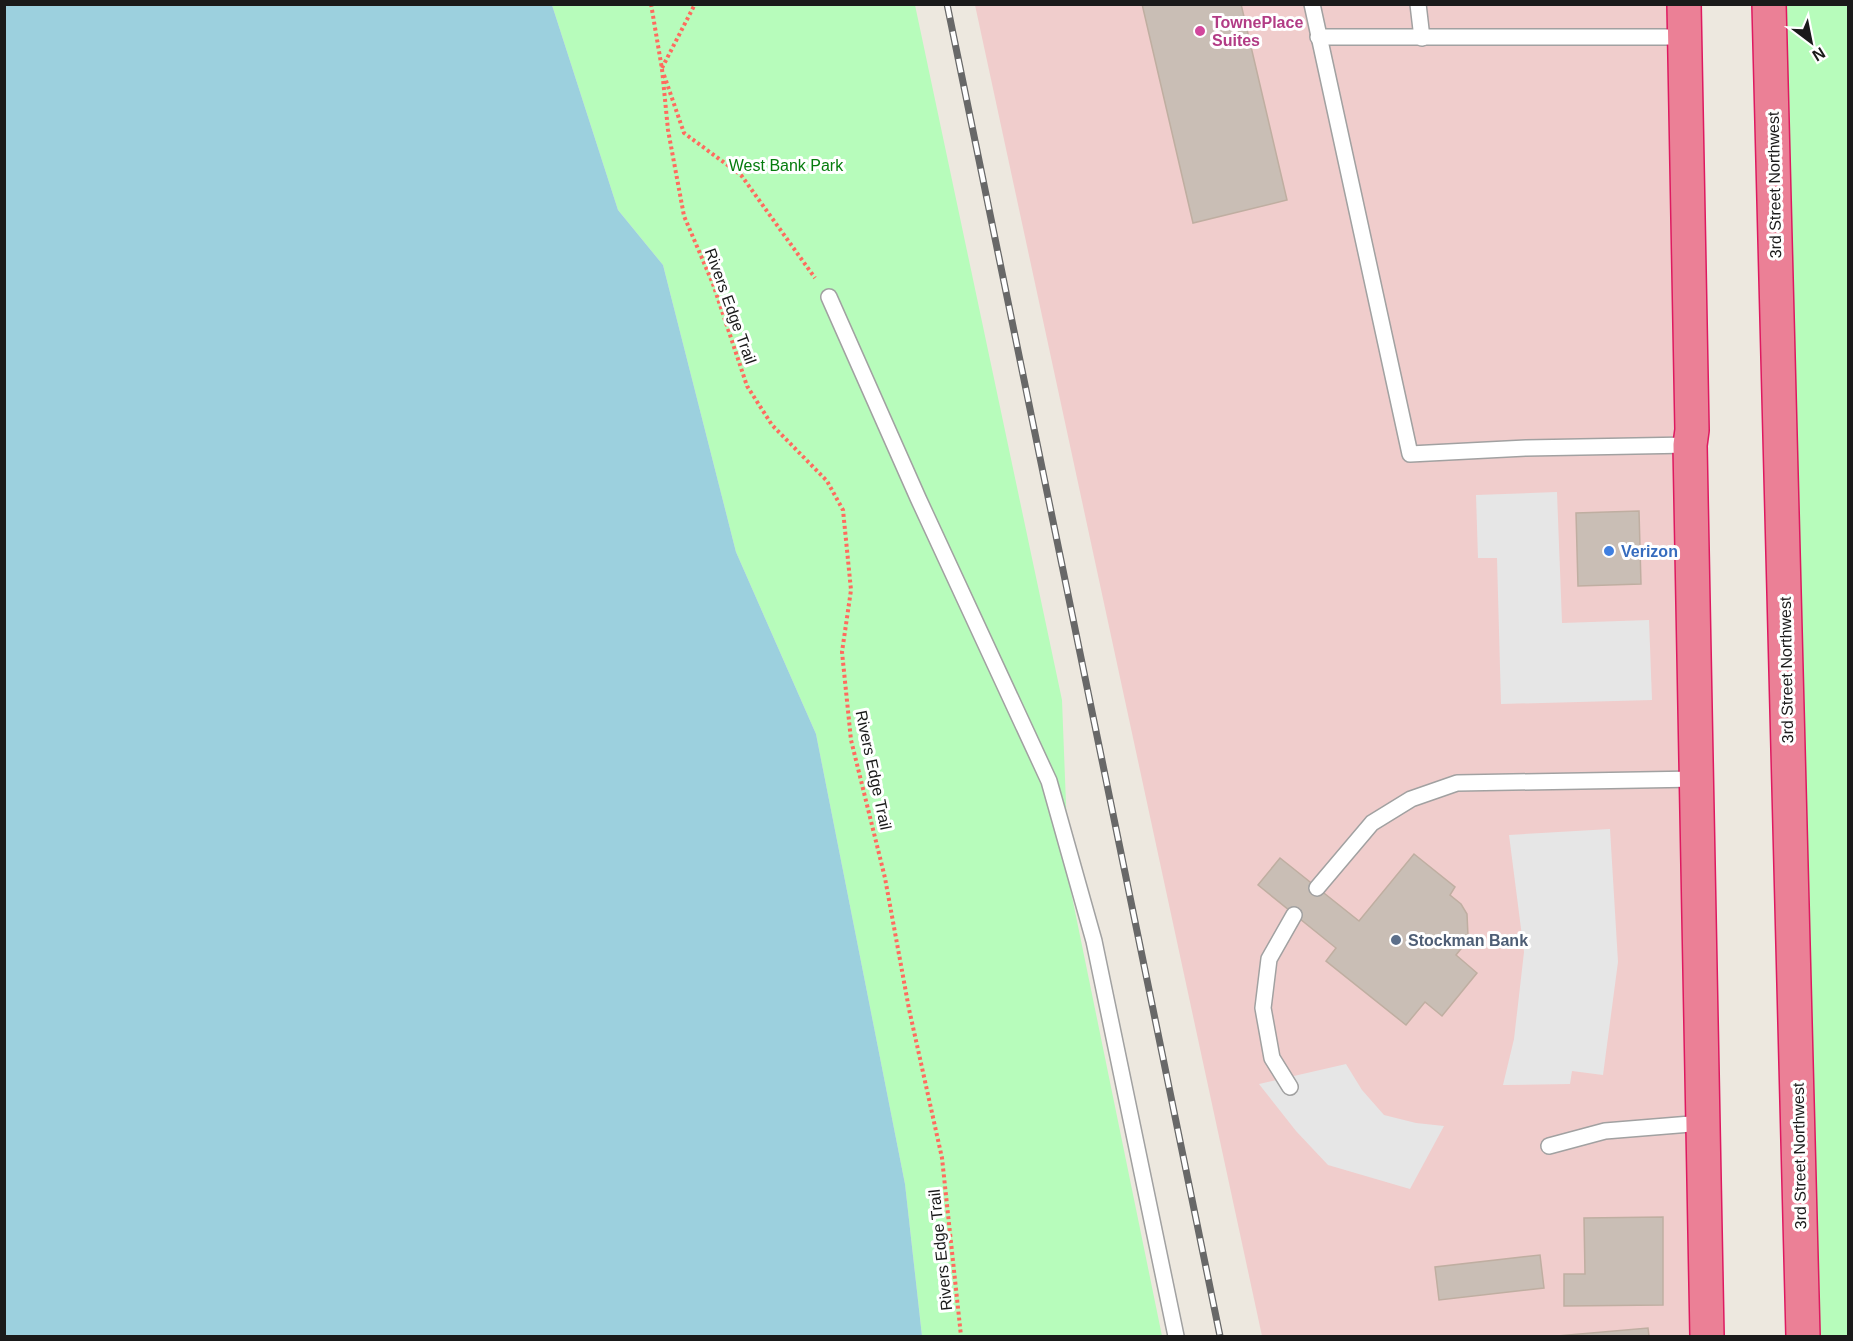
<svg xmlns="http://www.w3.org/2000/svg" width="1853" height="1341" font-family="Arial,sans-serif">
<rect width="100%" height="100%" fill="#ede8df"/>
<!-- commercial -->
<polygon fill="#f0cdcc" points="975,5 1686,5 1707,1336 1262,1336"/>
<!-- park -->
<g fill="#b7fcbb">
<polygon points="552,5 915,5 1062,700 1069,882 1162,1336 922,1336 905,1184 816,734 736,552 663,265 618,210"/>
<polygon points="1772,5 1848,5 1848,1336 1804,1336"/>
</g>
<!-- parking -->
<g fill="#e6e6e6">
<polygon points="1557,492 1562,623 1649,620 1652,700 1501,704 1497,558 1478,558 1476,495"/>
<polygon points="1610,829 1618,962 1603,1075 1572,1071 1570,1084 1503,1085 1514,1039 1524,952 1509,835"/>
<polygon points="1346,1064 1362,1090 1384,1115 1416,1123 1444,1126 1410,1189 1328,1165 1296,1131 1259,1084"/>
</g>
<!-- water -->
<polygon fill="#9cd0de" points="5,4 552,5 618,210 663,265 736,552 816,734 905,1184 922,1336 5,1336"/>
<!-- building -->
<g fill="#c9beb5" stroke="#bfaea1" stroke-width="1.5">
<polygon points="1142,4 1241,4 1287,200 1193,223"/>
<polygon points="1639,511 1641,584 1578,586 1576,513"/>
<polygon points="1414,854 1455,887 1450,895 1461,904 1467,914 1468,936 1464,945 1456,955 1477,973 1442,1016 1425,1002 1406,1025 1326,961 1336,948 1258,885 1280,858 1359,921"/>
<polygon points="1663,1217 1663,1305 1564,1306 1564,1274 1585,1274 1584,1218"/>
<polygon points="1540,1255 1544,1288 1439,1300 1435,1267"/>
<polygon points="1648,1328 1649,1336 1557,1336"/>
</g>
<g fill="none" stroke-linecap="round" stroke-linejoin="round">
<!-- lane casing -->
<g stroke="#a1a1a1" stroke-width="18">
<g id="lane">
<polyline points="1312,4 1410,454 1526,448 1690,445"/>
<polyline points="1418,4 1422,38"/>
<polyline points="1318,37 1685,37"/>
<polyline points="829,297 918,498 1049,781 1094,941 1176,1336"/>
<polyline points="1317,888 1372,823 1411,799 1457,783 1697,779"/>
<polyline points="1290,1087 1272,1058 1263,1008 1269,959 1294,915"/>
<polyline points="1549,1146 1605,1131 1703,1123"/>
</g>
</g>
<!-- highway casing -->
<g stroke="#de1960" stroke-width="36">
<g id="highway">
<polyline points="1684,4 1692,430 1690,445 1707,1336"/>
<polyline points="1769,4 1803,1336"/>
</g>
</g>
<!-- path -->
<g stroke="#ff6b5e" stroke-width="4" stroke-dasharray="3 3" stroke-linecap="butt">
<polyline points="651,4 662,69 668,130 684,216 713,284 747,386 772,425 827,481 843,510 851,590 842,652 851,740 885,878 909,1009 942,1158 961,1336"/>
<polyline points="662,68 695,4"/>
<polyline points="664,75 684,133 741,175 815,278"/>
</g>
<!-- lane -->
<use href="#lane" stroke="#fff" stroke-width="15"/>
<!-- highway -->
<use href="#highway" stroke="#eb8096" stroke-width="33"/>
<!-- rail casing -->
<g stroke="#686868" stroke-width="7">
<polyline id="rail" points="947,4 1220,1336"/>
</g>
<!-- rail -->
<use href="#rail" stroke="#fff" stroke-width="4.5" stroke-dasharray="14" stroke-linecap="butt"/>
</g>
<!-- markers -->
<circle fill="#d1479c" stroke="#fff" stroke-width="2" cx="1200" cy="31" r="6"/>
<circle fill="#3f7fe0" stroke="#fff" stroke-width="2" cx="1609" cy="551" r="6"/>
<circle fill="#5c6f8a" stroke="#fff" stroke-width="2" cx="1396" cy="940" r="6"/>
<g text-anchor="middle" stroke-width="6" stroke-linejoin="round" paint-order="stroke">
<!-- hotel labels -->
<g font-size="16" font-weight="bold" fill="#b23c85" stroke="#fff" text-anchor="start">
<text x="1212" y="28">TownePlace<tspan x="1212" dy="18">Suites</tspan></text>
</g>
<!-- park labels -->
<g font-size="16" fill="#057c0d" stroke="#fff">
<text x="786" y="171">West Bank Park</text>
</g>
<!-- street labels -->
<g font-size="16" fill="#1a1a1a" stroke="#fff">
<text transform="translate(1774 185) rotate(-91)" y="6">3rd Street Northwest</text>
<text transform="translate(731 306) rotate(70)" y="6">Rivers Edge Trail</text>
<text transform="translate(1786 670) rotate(-91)" y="6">3rd Street Northwest</text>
<text transform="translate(874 770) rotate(78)" y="6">Rivers Edge Trail</text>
<text transform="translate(1799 1156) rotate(-91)" y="6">3rd Street Northwest</text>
<text transform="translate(940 1250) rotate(-96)" y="6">Rivers Edge Trail</text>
</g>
<!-- shop labels -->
<g font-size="16" font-weight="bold" fill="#366cbe" stroke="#fff" text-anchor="start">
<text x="1621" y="557">Verizon</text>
</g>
<!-- service labels -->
<g font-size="16" font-weight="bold" fill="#4e5e75" stroke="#fff" text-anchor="start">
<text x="1408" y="946">Stockman Bank</text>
</g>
</g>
<!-- border -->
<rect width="1853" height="1341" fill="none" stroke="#1a1a1a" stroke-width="12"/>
<!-- north arrow -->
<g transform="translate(1811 42) rotate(148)" stroke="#ffffff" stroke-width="4.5" paint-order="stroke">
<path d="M0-4.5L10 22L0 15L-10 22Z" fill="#1a1a1a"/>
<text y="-9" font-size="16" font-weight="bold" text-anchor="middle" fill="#1a1a1a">N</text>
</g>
</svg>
